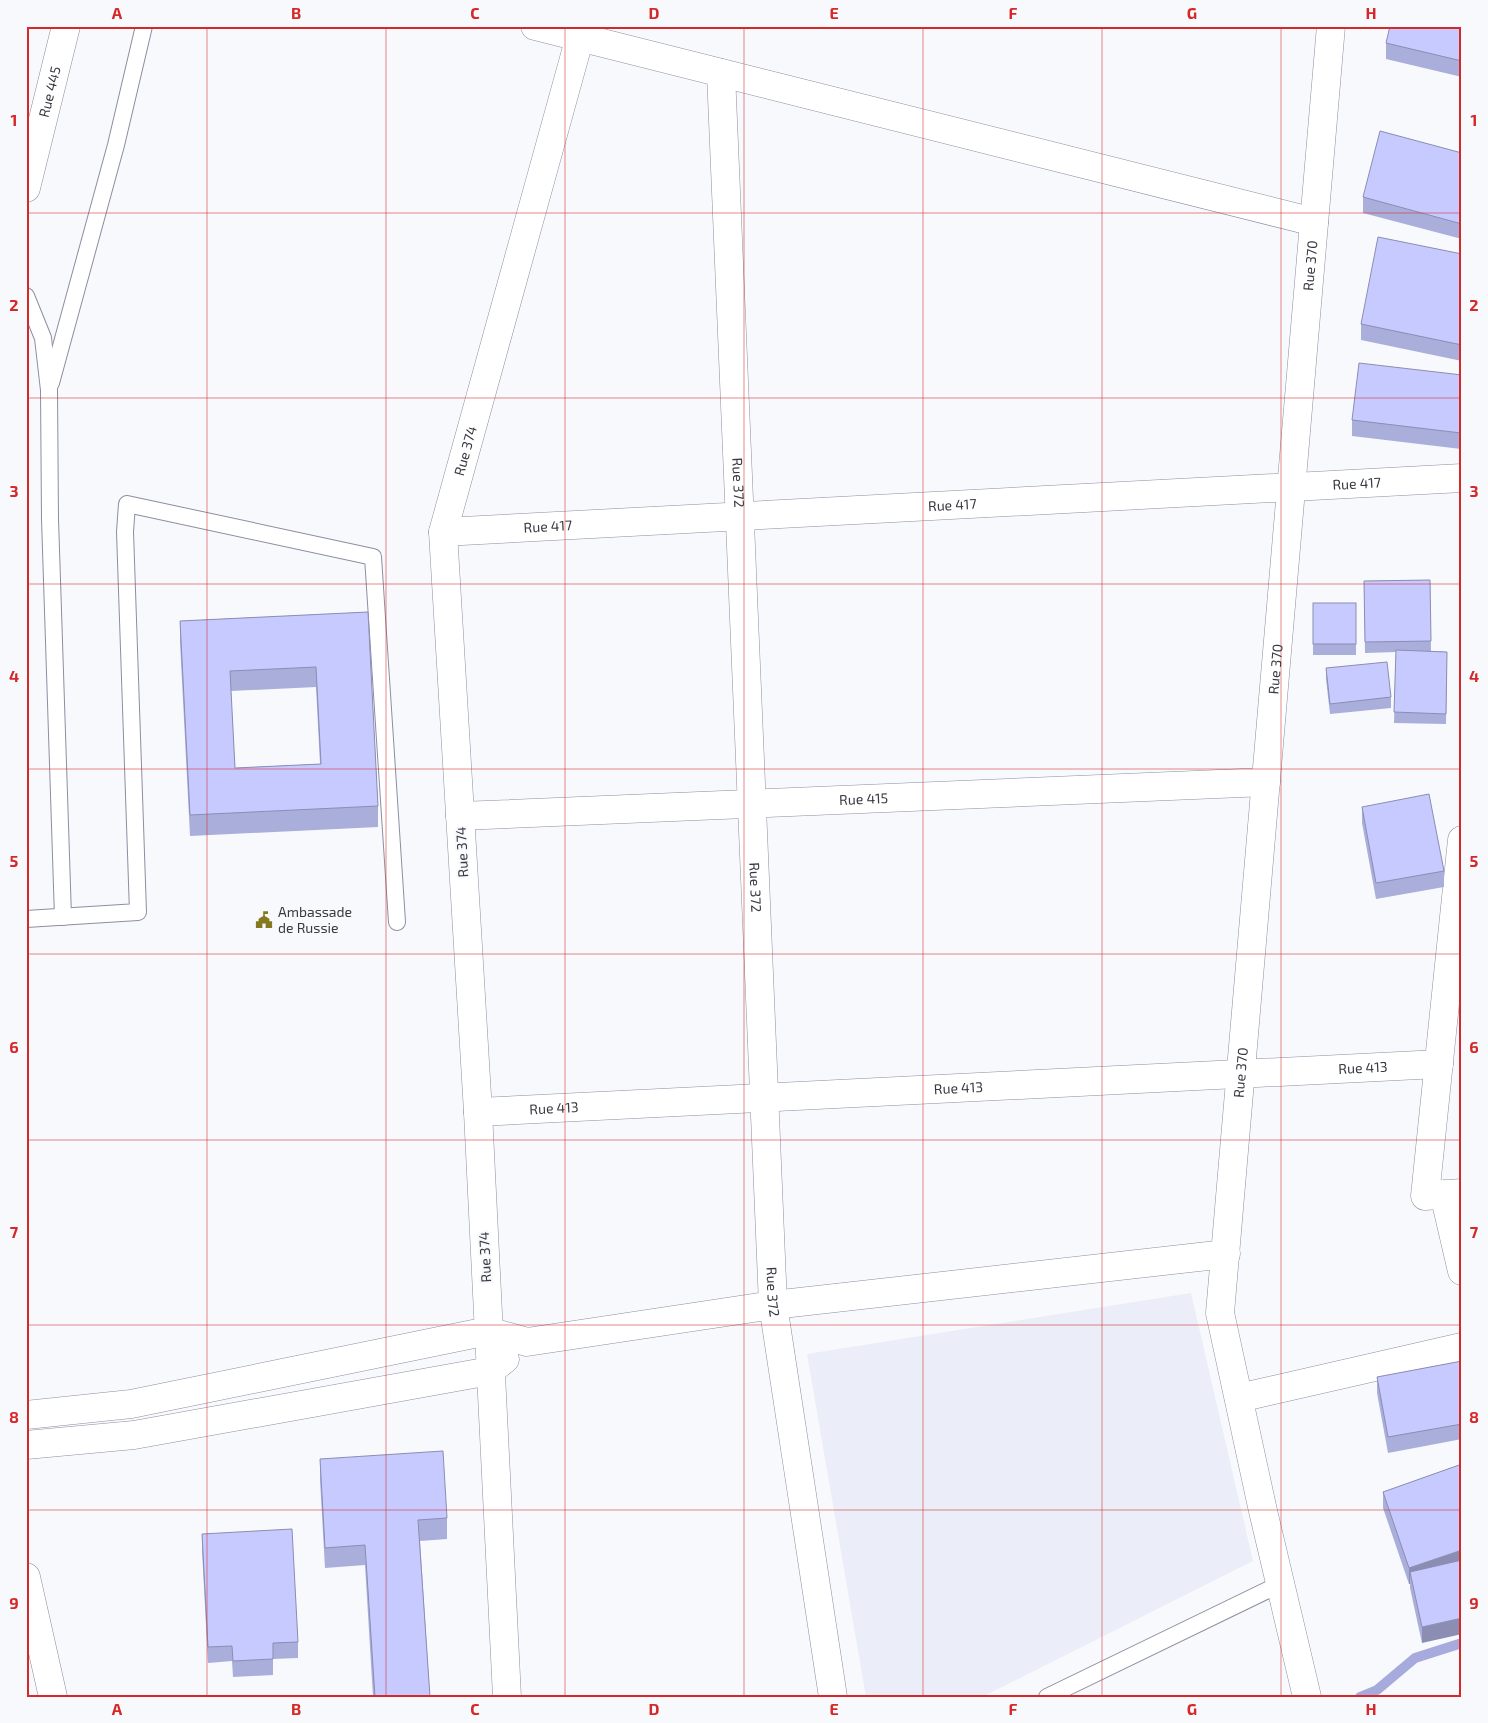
<svg xmlns="http://www.w3.org/2000/svg" width="1488" height="1723" font-family="'Exo 2',sans-serif">
<rect width="100%" height="100%" fill="#f8f9fd"/>
<!-- built -->
<polygon fill="#ebedf8" points="1191,1293 1253,1561 982,1697 866,1697 807,1354"/>
<g fill="none" stroke-linecap="round" stroke-linejoin="round">
<!-- stream -->
<polyline stroke="#a7aadd" stroke-width="10" points="1360,1697 1377,1690 1415,1658 1462,1643"/>
<!-- lane casing -->
<g stroke="#8c8ea1" stroke-width="18">
<g id="lane">
<polyline points="26,296 43,338 49,390 50,519 63,917"/>
<polyline points="51,383 116,145 144,26"/>
<polyline points="26,919 138,912 125,532 127,504 373,557 397,922"/>
<polyline points="1047,1697 1280,1584"/>
</g>
</g>
<!-- street casing -->
<g stroke="#8c8ea1" stroke-width="29">
<g id="street">
<polyline points="535,26 1314,222"/>
<path id="s1" d="M721,73L773,1305L833,1697"/>
<path id="s2" d="M443,532L1462,478"/>
<path id="s3" d="M460,816L1266,782"/>
<polyline points="1462,840 1425,1196 1462,1193"/>
<path id="s4" d="M478,1112L1439,1064"/>
<polyline points="1444,1194 1462,1271"/>
<polyline points="1239,1398 1462,1347"/>
<polyline points="26,1415 131,1404 488,1331 527,1342 773,1305 1226,1254"/>
<polyline points="26,1445 134,1435 490,1371 505,1359"/>
<path id="s5" d="M507,1697L478,1112L443,532L583,26"/>
<path id="s6" d="M1307,1697L1263,1511L1220,1313L1331,26"/>
</g>
</g>
<!-- secondary casing -->
<g stroke="#8c8ea1" stroke-width="29">
<g id="secondary">
<path id="s7" d="M26,188L66,26"/>
<polyline points="26,1577 53,1697"/>
</g>
</g>
<!-- lane -->
<use href="#lane" stroke="#fff" stroke-width="16"/>
<!-- street -->
<use href="#street" stroke="#fff" stroke-width="28"/>
<!-- secondary -->
<use href="#secondary" stroke="#fff" stroke-width="28"/>
</g>
<!-- wall -->
<g fill="#aaaedb" fill-rule="evenodd">
<polygon points="1462,26 1462,77 1386,59 1386,43"/>
<polygon points="1462,153 1462,239 1363,213 1363,197"/>
<polygon points="1462,254 1462,361 1361,340 1361,324"/>
<polygon points="1462,375 1461,449 1352,436 1352,420"/>
<polygon points="1430,580 1431,651 1447,652 1446,724 1394,723 1396,652 1365,653 1364,581"/>
<rect x="1313" y="603" width="43" height="52"/>
<path d="M368,612L378,806V827L190,836L180,642V621ZM316,687L320,764L235,768L231,691Z"/>
<polygon points="1326,668 1391,697 1391,708 1330,714 1326,679"/>
<polygon points="1362,807 1444,871 1444,887 1376,899 1362,823"/>
<polygon points="1462,1361 1462,1439 1388,1453 1377,1393 1377,1377"/>
<polygon points="320,1459 447,1518 447,1539 420,1541 430,1697 373,1697 365,1565 325,1568 320,1480"/>
<polygon points="1462,1464 1422,1643 1410,1588 1410,1584 1409,1584 1383,1508 1383,1492"/>
<polygon points="202,1534 298,1642 298,1658 273,1659 273,1675 233,1677 232,1661 208,1663 202,1550"/>
</g>
<!-- shaded-wall -->
<g fill="#8b8db2">
<polygon points="1462,424 1462,440 1461,449 1461,433"/>
<polygon points="1462,1550 1462,1566 1410,1572 1410,1584 1409,1584 1409,1568"/>
<polygon points="1462,1618 1462,1634 1422,1643 1422,1627"/>
</g>
<!-- building -->
<g fill="#c6caff" stroke="#8b8db2" fill-rule="evenodd">
<polygon points="1390,26 1462,26 1462,61 1386,43"/>
<polygon points="1380,131 1462,153 1462,224 1363,197"/>
<polygon points="1378,237 1462,254 1462,345 1361,324"/>
<polygon points="1359,363 1462,375 1462,424 1461,433 1352,420"/>
<polygon points="1430,580 1431,641 1365,642 1364,581"/>
<rect x="1313" y="603" width="43" height="41"/>
<path d="M368,612L378,806L190,815L180,621ZM316,667L321,764L235,768L230,671Z"/>
<polygon points="1396,650 1447,652 1446,714 1394,712"/>
<polygon points="1387,662 1391,697 1330,704 1326,668"/>
<polygon points="1429,794 1444,871 1376,883 1362,807"/>
<polygon points="1462,1361 1462,1424 1388,1437 1377,1377"/>
<polygon points="443,1451 447,1518 418,1520 430,1697 375,1697 365,1545 325,1548 320,1459"/>
<polygon points="1462,1464 1462,1550 1409,1568 1383,1492"/>
<polygon points="292,1529 298,1642 273,1643 273,1659 233,1661 232,1646 208,1647 202,1534"/>
<polygon points="1462,1560 1462,1618 1422,1627 1410,1572"/>
</g>
<!-- grid -->
<path fill="none" stroke="#d62828" stroke-width="1" stroke-opacity="0.55" d="M207,26V1697M386,26V1697M565,26V1697M744,26V1697M923,26V1697M1102,26V1697M1281,26V1697M26,213H1462M26,398H1462M26,584H1462M26,769H1462M26,954H1462M26,1140H1462M26,1325H1462M26,1510H1462"/>
<!-- icons -->
<defs>
<g id="civic-bare" transform="scale(1.35)"><path d="M-.6-6.5H3V-4.5H.6V-3L4-1V1h2V6H-6V1h2V-1L-.6-3ZM-1.2 2.5V6h2.4V2.5Z" fill="#85791f" stroke="#f8f9fd" stroke-width="2.5" paint-order="stroke"/></g>
</defs>
<g fill-rule="evenodd">
<use href="#civic-bare" x="264" y="920"/>
</g>
<g text-anchor="middle" stroke-width="4" stroke-linejoin="round" paint-order="stroke">
<!-- street labels -->
<g font-size="14" fill="#383941" stroke="#f8f9fd">
<text dy="5" stroke="none"><textPath href="#s7" startOffset="99">Rue 445</textPath></text>
<text dy="5" stroke="none"><textPath href="#s6" startOffset="1445">Rue 370</textPath></text>
<text dy="5" stroke="none"><textPath href="#s5" startOffset="1251">Rue 374</textPath></text>
<text dy="5" stroke="none"><textPath href="#s1" startOffset="410">Rue 372</textPath></text>
<text dy="5" stroke="none"><textPath href="#s2" startOffset="915">Rue 417</textPath></text>
<text dy="5" stroke="none"><textPath href="#s2" startOffset="510">Rue 417</textPath></text>
<text dy="5" stroke="none"><textPath href="#s2" startOffset="105">Rue 417</textPath></text>
<text dy="5" stroke="none"><textPath href="#s6" startOffset="1040">Rue 370</textPath></text>
<text dy="5" stroke="none"><textPath href="#s3" startOffset="404">Rue 415</textPath></text>
<text transform="translate(462 852) rotate(-93)" y="5">Rue 374</text>
<text dy="5" stroke="none"><textPath href="#s1" startOffset="815">Rue 372</textPath></text>
<text dy="5" stroke="none"><textPath href="#s4" startOffset="886">Rue 413</textPath></text>
<text dy="5" stroke="none"><textPath href="#s6" startOffset="635">Rue 370</textPath></text>
<text dy="5" stroke="none"><textPath href="#s4" startOffset="481">Rue 413</textPath></text>
<text dy="5" stroke="none"><textPath href="#s4" startOffset="76">Rue 413</textPath></text>
<text transform="translate(485 1257) rotate(-93)" y="5">Rue 374</text>
<text dy="5" stroke="none"><textPath href="#s1" startOffset="1220">Rue 372</textPath></text>
</g>
<!-- poi labels -->
<g font-size="14" fill="#383941" stroke="#f8f9fd" text-anchor="start">
<text x="278" y="917">Ambassade<tspan x="278" dy="16">de Russie</tspan></text>
</g>
</g>
<!-- border -->
<rect width="1488" height="1723" fill="none" stroke="#f8f9fd" stroke-width="55"/>
<rect x="28" y="28" width="1432" height="1668" fill="none" stroke="#d62828" stroke-width="2"/>
<g font-size="16" text-anchor="middle" font-weight="bold" fill="#d62828">
<text x="117" y="19">A</text>
<text x="296" y="19">B</text>
<text x="475" y="19">C</text>
<text x="654" y="19">D</text>
<text x="834" y="19">E</text>
<text x="1013" y="19">F</text>
<text x="1192" y="19">G</text>
<text x="1371" y="19">H</text>
<text x="14" y="126">1</text>
<text x="1474" y="126">1</text>
<text x="14" y="311">2</text>
<text x="1474" y="311">2</text>
<text x="14" y="497">3</text>
<text x="1474" y="497">3</text>
<text x="14" y="682">4</text>
<text x="1474" y="682">4</text>
<text x="14" y="867">5</text>
<text x="1474" y="867">5</text>
<text x="14" y="1053">6</text>
<text x="1474" y="1053">6</text>
<text x="14" y="1238">7</text>
<text x="1474" y="1238">7</text>
<text x="14" y="1423">8</text>
<text x="1474" y="1423">8</text>
<text x="14" y="1609">9</text>
<text x="1474" y="1609">9</text>
<text x="117" y="1715">A</text>
<text x="296" y="1715">B</text>
<text x="475" y="1715">C</text>
<text x="654" y="1715">D</text>
<text x="834" y="1715">E</text>
<text x="1013" y="1715">F</text>
<text x="1192" y="1715">G</text>
<text x="1371" y="1715">H</text>
</g>
</svg>
